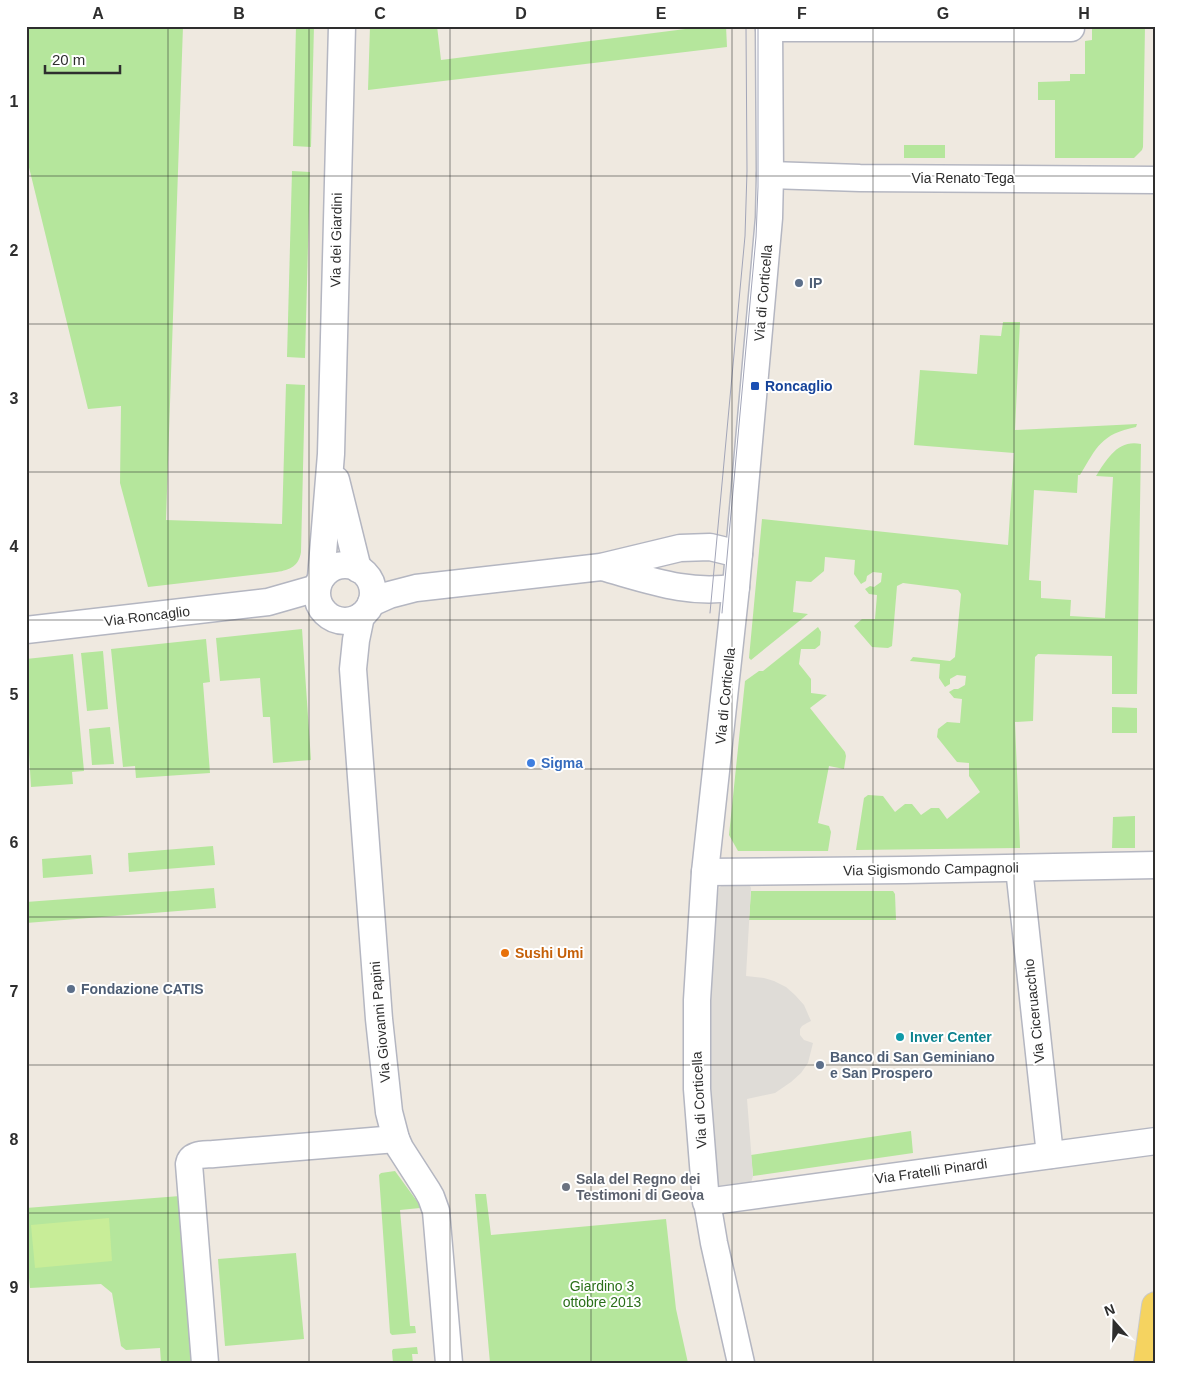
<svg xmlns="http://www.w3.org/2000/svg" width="1182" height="1389" font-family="Arial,sans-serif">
<rect width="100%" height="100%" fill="#efe9e0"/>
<!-- green -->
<g fill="#b5e69c">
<path d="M26,26H183L166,520L282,524L286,384L305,385L301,552C299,566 290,570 277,572L148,587L120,483L121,406L88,409L26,155Z"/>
<polygon points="296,26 314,26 311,147 293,146"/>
<polygon points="370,26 437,26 441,60 709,26 726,26 727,47 368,90"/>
<polygon points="1092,26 1145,26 1143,147 1142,150 1134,158 1055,158 1055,100 1038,100 1038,82 1070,81 1070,74 1085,74 1085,41 1092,40"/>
<rect x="904" y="145" width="41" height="13"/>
<polygon points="292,171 310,172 305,358 287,357"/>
<path d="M1003,322H1020L1015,430L1137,424L1136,427C1101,434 1097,447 1080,475H1078L1077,493L1034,490L1029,580L1041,581V598L1071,600L1070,616L1105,618L1113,477L1096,476C1107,459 1118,439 1141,444L1137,694H1112V656L1038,654L1035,657L1033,721L1015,722L1020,848L856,850L864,798L868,795L883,796L895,812L905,804H912L921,815L931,808H939L947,819L980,792L969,776V763L957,762L937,737L938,729L947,722L960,723L962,699L954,698L949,692L954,689H958L965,685L966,676L957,675L950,679V684L945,687L939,678L940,664L910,661L913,657L950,661L955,657L961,594L958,590L903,583L897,586L892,646L888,648L872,647L854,626L862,619H875L877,595L869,594L865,589L870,586L874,587L881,582L882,573L873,572L867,576L866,581L861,584L854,574L855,560L825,557L824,571L811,582L796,581L793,612L808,614L751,660L749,658L762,519L1008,545L1014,453L914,445L920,370L977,374L980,335L1001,336Z"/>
<polygon points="818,627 821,632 820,645 815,649 801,649 799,664 811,679 811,693 827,695 810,708 845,752 846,756 844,769 829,766 818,823 829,826 831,832 828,851 738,851 729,835 745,681 759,671 763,671"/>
<polygon points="302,629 311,760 273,763 270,717 263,717 260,678 220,681 216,638"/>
<polygon points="206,639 210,682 203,683 210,773 136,778 135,766 123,767 111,649"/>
<polygon points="103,651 108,709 87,711 81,653"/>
<polygon points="73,654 84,771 72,772 73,784 31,787 29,753 26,752 26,659"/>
<polygon points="1112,707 1137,708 1137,733 1112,733"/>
<polygon points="110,727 114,764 92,765 89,729"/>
<polygon points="1135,816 1135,848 1112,848 1113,817"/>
<polygon points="213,846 215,865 129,872 128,853"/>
<polygon points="91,855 93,874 43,878 42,859"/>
<polygon points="214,888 216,908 26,923 26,902"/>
<polygon points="751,891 893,891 895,894 896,920 749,920"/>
<polygon points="911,1131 913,1153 753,1176 751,1155"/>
<polygon points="395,1171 419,1204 420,1208 400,1210 410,1326 415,1326 416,1333 392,1335 390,1333 379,1175 381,1173"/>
<polygon points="475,1194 486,1194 491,1235 666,1219 676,1309 688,1363 490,1363"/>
<polygon points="180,1196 192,1363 161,1363 160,1348 126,1350 121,1346 112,1293 101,1284 30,1288 28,1268 26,1266 26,1208"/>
<polygon points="296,1253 304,1339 225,1346 218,1259"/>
<polygon points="417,1347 418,1354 412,1354 413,1363 393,1363 392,1351 393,1349"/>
</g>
<!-- pitch -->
<polygon fill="#c8ed98" points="109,1218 112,1261 35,1268 31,1225"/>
<!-- plaza -->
<polygon fill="#dfdcd7" points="748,881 751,888 746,976 764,978 774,981 786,987 795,995 804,1005 811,1021 807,1023 802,1026 800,1029 800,1035 804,1040 813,1043 808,1063 801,1073 791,1082 775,1093 747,1099 753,1176 750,1186 719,1187 717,1185 715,1171 710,1065 711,983 717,900 719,888 722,885"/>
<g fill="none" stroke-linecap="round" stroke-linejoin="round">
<!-- minor casing -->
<g stroke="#b4b6c1" stroke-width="29">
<g id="minor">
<polyline points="769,28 1071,28"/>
<polyline points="770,175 860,178 1156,180"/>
<polyline points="336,480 358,569"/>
<circle cx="345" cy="593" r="28"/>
<path d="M602,567C646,579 690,596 736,587"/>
<polyline points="321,578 331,454 342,26"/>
<polyline points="371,603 389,595 416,588 601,567 680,548 710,547 739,554"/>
<polyline points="361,616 356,640 353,669 379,1019 389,1112 396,1139 400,1148 427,1190 431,1197 436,1211 449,1363"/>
<polyline points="26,630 268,602 317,588"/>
<polyline points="1019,868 1050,1155"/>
<polyline points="705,872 905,870 1156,865"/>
<polyline points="706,1202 1156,1141"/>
<path d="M205,1363L189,1164C191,1153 205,1155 214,1154L396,1139"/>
<polyline points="741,1363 714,1243 705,1190 697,1089 697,1000 705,872 736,587 769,218 770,175 769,26"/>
</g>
</g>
<!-- major casing -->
<g stroke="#c9c9c9" stroke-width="30">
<polyline id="major" points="1148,1363 1156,1306"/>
</g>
<!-- minor -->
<use href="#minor" stroke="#fff" stroke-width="26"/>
<!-- major -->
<use href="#major" stroke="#f5d360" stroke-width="28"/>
<!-- tram -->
<g stroke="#a2a5b8" stroke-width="1">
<polyline points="710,613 745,236 747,171 746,26"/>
<polyline points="722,613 756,237 758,187 758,26"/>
</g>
</g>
<!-- grid -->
<path fill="none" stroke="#2e2e2e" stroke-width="1" stroke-opacity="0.55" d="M168,26V1363M309,26V1363M450,26V1363M591,26V1363M732,26V1363M873,26V1363M1014,26V1363M26,176H1156M26,324H1156M26,472H1156M26,620H1156M26,769H1156M26,917H1156M26,1065H1156M26,1213H1156"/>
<!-- markers -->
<g fill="#5c6f8a" stroke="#fff" stroke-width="2">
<circle cx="799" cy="283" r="5"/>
<circle cx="71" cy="989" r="5"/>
<circle cx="820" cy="1065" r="5"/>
</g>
<rect fill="#1a4fb4" stroke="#fff" stroke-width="2" x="750" y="381" width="10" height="10" rx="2.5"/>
<circle fill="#3f7fe0" stroke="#fff" stroke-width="2" cx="531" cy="763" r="5"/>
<circle fill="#e8710a" stroke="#fff" stroke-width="2" cx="505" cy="953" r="5"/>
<circle fill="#0f9aa8" stroke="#fff" stroke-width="2" cx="900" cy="1037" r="5"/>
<circle fill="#6b7280" stroke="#fff" stroke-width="2" cx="566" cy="1187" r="5"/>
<g text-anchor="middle" stroke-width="4" stroke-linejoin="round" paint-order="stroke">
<!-- street labels -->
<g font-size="14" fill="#2e2e2e" stroke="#fff">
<text x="963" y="183">Via Renato Tega</text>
<text transform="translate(336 240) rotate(-89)" y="5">Via dei Giardini</text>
<text transform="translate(763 293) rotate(-85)" y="5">Via di Corticella</text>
<text transform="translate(147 616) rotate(-7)" y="5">Via Roncaglio</text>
<text transform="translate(725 696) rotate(-84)" y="5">Via di Corticella</text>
<text transform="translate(931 869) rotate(-1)" y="5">Via Sigismondo Campagnoli</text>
<text transform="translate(1034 1011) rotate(-96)" y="5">Via Ciceruacchio</text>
<text transform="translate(380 1022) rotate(-95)" y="5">Via Giovanni Papini</text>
<text transform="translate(699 1100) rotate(-93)" y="5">Via di Corticella</text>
<text transform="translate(931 1171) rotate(-8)" y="5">Via Fratelli Pinardi</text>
</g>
<!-- service labels -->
<g font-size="14" font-weight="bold" fill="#4e5e75" stroke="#fff" text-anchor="start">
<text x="809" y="288">IP</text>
<text x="81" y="994">Fondazione CATIS</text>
<text x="830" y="1062">Banco di San Geminiano<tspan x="830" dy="16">e San Prospero</tspan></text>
</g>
<!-- transit labels -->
<g font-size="14" font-weight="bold" fill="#164399" stroke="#fff" text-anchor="start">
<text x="765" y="391">Roncaglio</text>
</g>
<!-- shop labels -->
<g font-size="14" font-weight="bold" fill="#366cbe" stroke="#fff" text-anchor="start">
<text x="541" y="768">Sigma</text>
</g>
<!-- food labels -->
<g font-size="14" font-weight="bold" fill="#c56008" stroke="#fff" text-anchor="start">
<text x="515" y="958">Sushi Umi</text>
</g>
<!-- culture labels -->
<g font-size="14" font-weight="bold" fill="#0d838f" stroke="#fff" text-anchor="start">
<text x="910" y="1042">Inver Center</text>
</g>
<!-- worship labels -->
<g font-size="14" font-weight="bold" fill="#5b616d" stroke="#fff" text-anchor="start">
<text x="576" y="1184">Sala del Regno dei<tspan x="576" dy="16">Testimoni di Geova</tspan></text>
</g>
<!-- park labels -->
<g font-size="14" fill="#2a6f19" stroke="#fff">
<text x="602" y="1291">Giardino 3<tspan x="602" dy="16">ottobre 2013</tspan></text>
</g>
</g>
<!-- border -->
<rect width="1182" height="1389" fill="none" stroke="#ffffff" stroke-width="55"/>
<!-- north arrow -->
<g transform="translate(1114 1322) rotate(340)" stroke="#ffffff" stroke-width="4" paint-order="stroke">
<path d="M0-4L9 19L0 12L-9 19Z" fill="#2e2e2e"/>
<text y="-8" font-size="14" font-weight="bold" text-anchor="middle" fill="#2e2e2e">N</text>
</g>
<!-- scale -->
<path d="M45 65v8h75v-8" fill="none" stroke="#2e2e2e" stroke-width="2.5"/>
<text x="52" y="65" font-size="15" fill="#2e2e2e" stroke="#ffffff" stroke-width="4" paint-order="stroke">20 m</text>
<rect x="28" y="28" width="1126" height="1334" fill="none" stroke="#2e2e2e" stroke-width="2"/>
<g font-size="16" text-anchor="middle" font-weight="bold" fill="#2e2e2e">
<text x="98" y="19">A</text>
<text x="239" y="19">B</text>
<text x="380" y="19">C</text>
<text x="521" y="19">D</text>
<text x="661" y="19">E</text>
<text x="802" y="19">F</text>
<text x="943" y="19">G</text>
<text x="1084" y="19">H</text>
<text x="14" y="107">1</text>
<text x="14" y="256">2</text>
<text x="14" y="404">3</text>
<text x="14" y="552">4</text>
<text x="14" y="700">5</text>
<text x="14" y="848">6</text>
<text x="14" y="997">7</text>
<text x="14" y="1145">8</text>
<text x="14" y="1293">9</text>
</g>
</svg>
